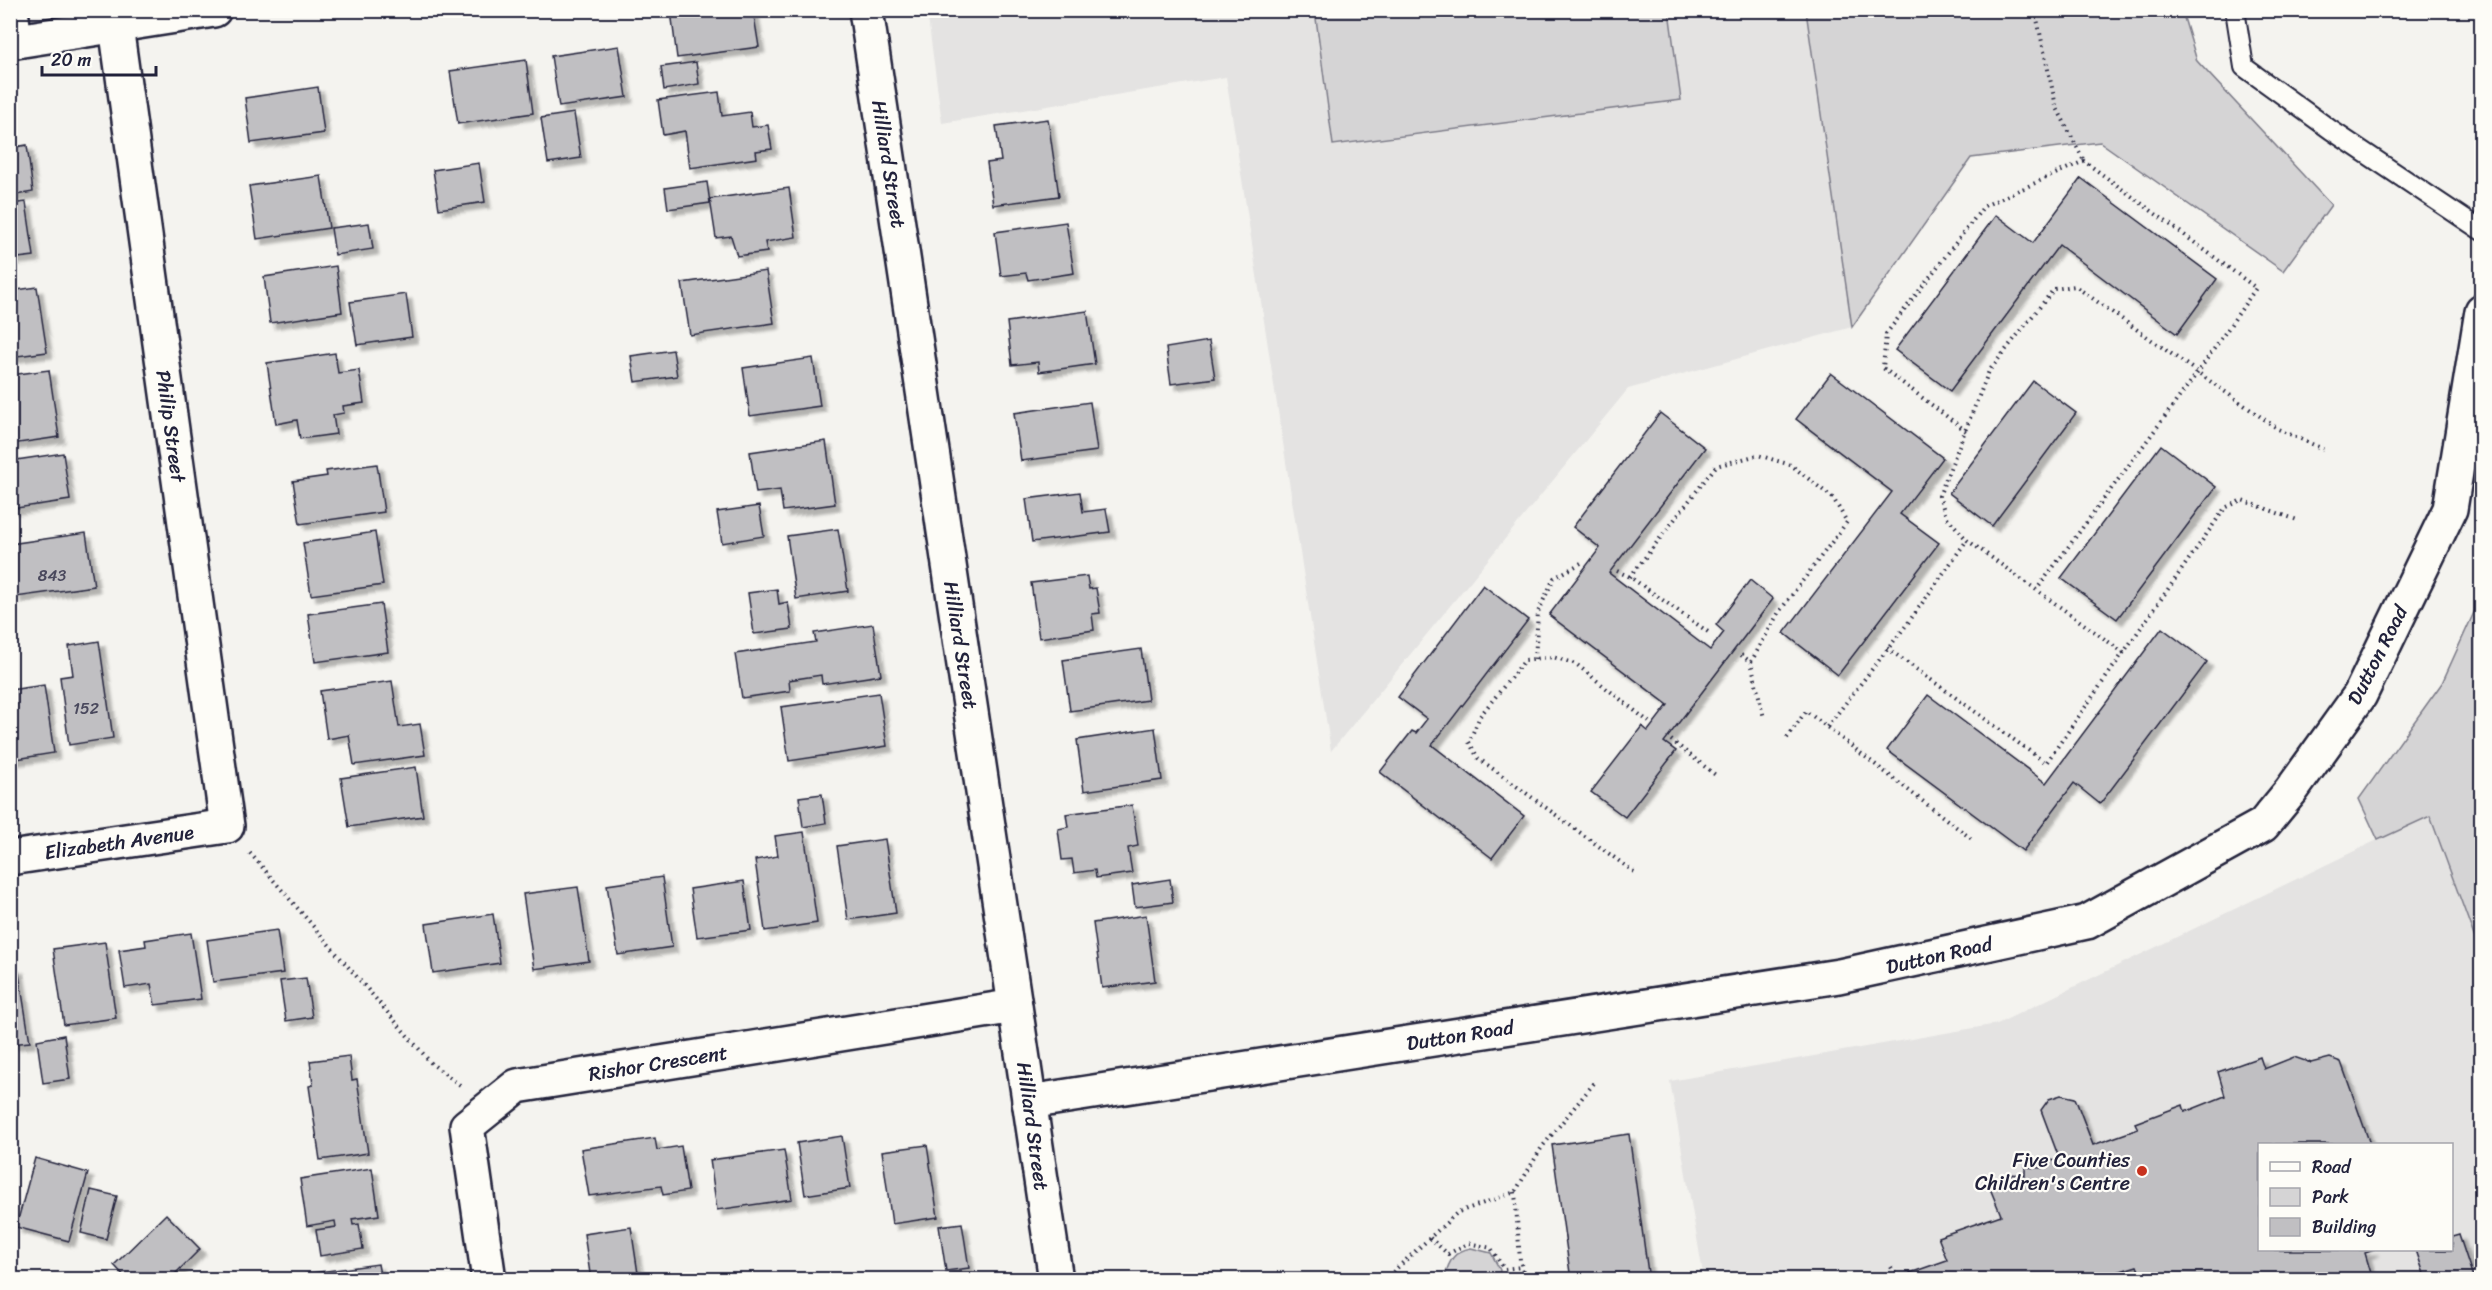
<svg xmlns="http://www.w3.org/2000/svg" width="2492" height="1290" font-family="Sriracha,sans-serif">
<defs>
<filter id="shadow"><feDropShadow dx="5.5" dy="5.5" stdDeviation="1.5" flood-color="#0004"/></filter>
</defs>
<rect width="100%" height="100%" fill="#f4f3ef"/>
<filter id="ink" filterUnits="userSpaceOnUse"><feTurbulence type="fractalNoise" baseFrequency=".0167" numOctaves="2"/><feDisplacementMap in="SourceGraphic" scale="12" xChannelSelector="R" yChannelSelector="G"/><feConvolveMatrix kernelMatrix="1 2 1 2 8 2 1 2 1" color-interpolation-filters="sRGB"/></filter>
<g filter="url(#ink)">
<!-- built -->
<g fill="#e4e3e2" fill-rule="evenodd">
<polygon points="927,11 1806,11 1852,327 1628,389 1331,751 1226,77 942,123"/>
<path d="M2429,815L2481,955V1279H1704L1670,1081L1997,1024ZM2260,1144H2452V1250H2260Z"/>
</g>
<!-- green -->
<g fill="#d5d4d5" stroke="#7c7b88" stroke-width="1.5">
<polygon points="1315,11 1669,11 1681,100 1333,145"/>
<polygon points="1806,11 2182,11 2197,61 2331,205 2283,271 2100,142 1971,158 1852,327"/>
<polygon points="2481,597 2481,955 2430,816 2378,840 2359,799 2442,683"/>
<path d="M1471,1248L1491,1253L1500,1270L1498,1279H1446L1445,1276C1449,1261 1454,1251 1471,1248Z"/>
</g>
<!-- building -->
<g fill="#c0bfc2" stroke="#22223b" stroke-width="1.5" filter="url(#shadow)">
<polygon points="753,10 759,47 677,58 671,11"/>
<polygon points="619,46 627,97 559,107 551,56"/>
<polygon points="526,60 533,113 458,124 450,71"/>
<polygon points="696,62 699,84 664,90 661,67"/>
<polygon points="318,87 324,133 251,143 245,98"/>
<polygon points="719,92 722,116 750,112 752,127 768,125 772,149 756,151 757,158 690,168 685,131 663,135 658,100"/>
<polygon points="574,113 581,158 548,163 541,118"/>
<polygon points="1048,119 1059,196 993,205 987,163 1001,161 996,126"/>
<polygon points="27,145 33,192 10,196 10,148"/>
<polygon points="479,163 485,202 439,209 433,170"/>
<polygon points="321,176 329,228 257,239 249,186"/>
<polygon points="2081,178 2217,279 2177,334 2059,245 1950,391 1895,350 1996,215 2033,243"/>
<polygon points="707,182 710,203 668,209 665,188"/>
<polygon points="789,188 796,237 765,242 767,252 737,256 731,236 716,238 710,199"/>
<polygon points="26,202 34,256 10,259 10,204"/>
<polygon points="1066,222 1074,273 1028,280 1026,273 1001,276 995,232"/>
<polygon points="369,223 373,249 335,255 331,228"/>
<polygon points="336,266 342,312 270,323 264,277"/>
<polygon points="766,271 774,323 690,335 682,283"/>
<polygon points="37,287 47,352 10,357 10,291"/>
<polygon points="406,294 412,337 357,345 350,302"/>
<polygon points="1087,311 1095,364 1039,372 1038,362 1012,365 1007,322"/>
<polygon points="1209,341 1215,378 1171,384 1166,348"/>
<polygon points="673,350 677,376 635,382 631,356"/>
<polygon points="335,353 338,373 359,370 364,403 343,406 344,413 333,415 336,434 300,439 297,420 276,424 267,363"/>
<polygon points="813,358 820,406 750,416 743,368"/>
<polygon points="49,370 59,437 12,444 10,375"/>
<polygon points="1831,373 1943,458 1900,514 1939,543 1838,675 1784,633 1892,492 1796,419"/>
<polygon points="2033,381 2076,413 1992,526 1949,493"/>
<polygon points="1090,402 1097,451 1021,461 1014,413"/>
<polygon points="1660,413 1705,448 1609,573 1710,650 1724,632 1716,625 1750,580 1773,599 1664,742 1676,751 1625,817 1591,792 1642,726 1648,731 1668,705 1549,615 1600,548 1573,527"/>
<polygon points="826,441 835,504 783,511 780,490 756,493 750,452"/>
<polygon points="2161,445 2216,487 2117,619 2061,578"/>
<polygon points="63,453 70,500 10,509 10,461"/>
<polygon points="377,464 384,512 300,524 293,481 327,476 326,471"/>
<polygon points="1080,492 1083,512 1106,509 1110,532 1032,542 1026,499"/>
<polygon points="759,506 764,536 722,543 717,512"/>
<polygon points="838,529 848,591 796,599 787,536"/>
<polygon points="375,532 383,585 311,595 303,543"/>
<polygon points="86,533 94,586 16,597 10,564 10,544"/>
<polygon points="1087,576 1089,589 1096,588 1100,613 1092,614 1094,630 1039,638 1031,583"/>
<polygon points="1483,585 1528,620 1432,745 1524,816 1492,858 1380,772 1412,731 1416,733 1427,719 1398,697"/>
<polygon points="777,589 779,604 788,602 792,629 754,634 748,593"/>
<polygon points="381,604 388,652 315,662 308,614"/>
<polygon points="873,624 881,675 822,684 821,675 789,680 790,691 742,698 735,654 816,642 814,633"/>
<polygon points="2162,628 2207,662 2100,804 2074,783 2023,851 1887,750 1928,695 2046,783"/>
<polygon points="99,641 113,738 69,745 60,677 73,675 69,646"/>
<polygon points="1141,649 1148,700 1070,711 1063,660"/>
<polygon points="392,681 399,727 420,724 425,755 354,765 349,735 327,739 320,691"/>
<polygon points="44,685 54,753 10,760 10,690"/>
<polygon points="879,693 887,746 789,761 781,707"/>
<polygon points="1155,728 1162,780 1084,791 1077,740"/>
<polygon points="416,767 423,816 349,827 341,778"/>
<polygon points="822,794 826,823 803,827 799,797"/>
<polygon points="1132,805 1138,846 1128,848 1132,873 1096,878 1095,870 1074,873 1072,859 1062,860 1058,829 1068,827 1066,814"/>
<polygon points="804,832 817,923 765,931 755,860 778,856 775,836"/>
<polygon points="885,839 896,913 848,920 837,846"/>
<polygon points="662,877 672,947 618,955 607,885"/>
<polygon points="1170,879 1173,902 1135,907 1132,885"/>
<polygon points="744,881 751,930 697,937 690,889"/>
<polygon points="578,887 589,961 534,969 523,894"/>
<polygon points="493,914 500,963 433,973 426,924"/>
<polygon points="1146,915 1155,981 1102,988 1093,923"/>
<polygon points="277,930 283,973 213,982 207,940"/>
<polygon points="191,933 201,999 155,1005 151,984 125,988 119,950 146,946 145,940"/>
<polygon points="105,942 116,1018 64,1025 53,949"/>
<polygon points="18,968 30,1042 10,1044 10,969"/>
<polygon points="306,978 312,1017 286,1021 280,981"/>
<polygon points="64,1035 70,1079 43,1083 37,1040"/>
<polygon points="349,1056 352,1080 357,1079 368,1153 320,1160 309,1086 313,1085 310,1061"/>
<polygon points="2260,1057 2264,1069 2294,1057 2311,1063 2330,1058 2341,1062 2370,1144 2260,1144 2260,1250 2374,1250 2365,1253 2373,1280 2143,1280 2137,1266 2104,1276 2105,1280 1912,1280 1910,1273 1947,1260 1938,1237 2001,1215 1989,1186 1990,1180 2007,1181 2007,1174 2025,1175 2025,1167 2042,1168 2042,1159 2057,1161 2059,1158 2041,1110 2049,1099 2061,1095 2075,1098 2093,1145 2138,1129 2135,1123 2183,1105 2185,1112 2225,1096 2218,1072"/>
<polygon points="1629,1134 1649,1280 1571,1280 1552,1145"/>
<polygon points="842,1136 850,1188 805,1195 797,1143"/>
<polygon points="655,1138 657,1150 681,1146 688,1191 663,1195 661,1186 589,1196 581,1149"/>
<polygon points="927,1145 938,1217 892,1224 882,1151"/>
<polygon points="784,1150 792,1199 717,1210 710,1160"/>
<polygon points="35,1158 88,1173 69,1241 16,1227"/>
<polygon points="372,1168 379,1215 352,1219 353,1225 359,1224 363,1249 320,1256 316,1230 336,1227 335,1221 307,1226 300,1179"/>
<polygon points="91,1190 117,1196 106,1239 81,1233"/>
<polygon points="166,1214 200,1249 169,1280 128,1280 114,1265"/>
<polygon points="962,1223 969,1268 946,1271 939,1226"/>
<polygon points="631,1227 639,1280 591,1280 584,1234"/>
<polygon points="2459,1235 2473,1277 2465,1280 2426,1280 2416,1250 2452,1250 2452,1237"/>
<polygon points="378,1264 381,1280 306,1280 305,1274"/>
</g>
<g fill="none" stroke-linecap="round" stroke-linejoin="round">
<!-- service casing -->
<g stroke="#22223b" stroke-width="22">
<polyline id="service" points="2235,10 2244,67 2331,130 2482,231"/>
</g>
<!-- minor casing -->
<g stroke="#22223b" stroke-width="38">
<g id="minor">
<polyline points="11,10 15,41"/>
<polyline points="10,858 227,826 116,26"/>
<polyline points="1029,1102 1839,976 2087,922 2263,825 2291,791 2360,695 2450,509 2482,311"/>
<polyline points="489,1280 467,1126 517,1086 1015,1006"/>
</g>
</g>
<!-- tertiary casing -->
<g stroke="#22223b" stroke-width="38">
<g id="tertiary">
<polyline points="866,10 1056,1280"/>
<polyline points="10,42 214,10"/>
</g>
</g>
<!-- path -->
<g stroke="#22223b" stroke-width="4" stroke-dasharray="1.5 4.5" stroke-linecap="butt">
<polyline points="2035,10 2056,106 2084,161"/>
<polyline points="1966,431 1883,368 1886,334 1984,206 2084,161 2256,288 2198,372 2037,589"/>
<polyline points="1617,571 1630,577 1711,634"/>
<polyline points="1630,577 1716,466 1758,455 1791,465 1833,498 1847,522 1779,612 1751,662 1764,718"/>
<polyline points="1887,648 2046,763 2225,508 2242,500 2297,520"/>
<polyline points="2124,653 1967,540 1946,516 1939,496 1989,371 2054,289 2075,286 2278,429 2323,449"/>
<polyline points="1741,655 1751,662"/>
<polyline points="1535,659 1538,612 1554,578 1583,562"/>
<polyline points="1827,727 1908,623 1967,540"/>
<polyline points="1787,738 1806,711 1973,840"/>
<polyline points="1671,740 1718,777"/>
<polyline points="250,853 432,1064 460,1085"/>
<polyline points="1634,872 1478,758 1469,742 1480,716 1525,660 1553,657 1576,664 1649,722"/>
<polyline points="1515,1192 1520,1260 1525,1280"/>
<polyline points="1430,1238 1448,1254 1468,1243 1491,1248 1504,1269 1522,1267"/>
<polyline points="1891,1267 1899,1280"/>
<polyline points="1384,1280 1458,1212 1515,1192 1542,1147 1595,1082"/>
</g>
<!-- service -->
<use href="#service" stroke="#fdfcf7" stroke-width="18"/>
<!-- minor -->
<use href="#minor" stroke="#fdfcf7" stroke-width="33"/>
<!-- tertiary -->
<use href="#tertiary" stroke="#fdfcf7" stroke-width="33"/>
</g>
</g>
<!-- markers -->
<circle fill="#c8321e" stroke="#fdfcf7" stroke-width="2" cx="2142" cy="1171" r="6"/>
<g text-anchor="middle" stroke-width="4.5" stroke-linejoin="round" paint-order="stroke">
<!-- number labels -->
<g font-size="16" fill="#4a495d">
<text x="52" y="581">843</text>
<text x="86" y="714">152</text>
</g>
<!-- street labels -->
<g font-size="20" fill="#22223b" stroke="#fdfcf7">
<text transform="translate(889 164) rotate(81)" y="7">Hilliard Street</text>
<text transform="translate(171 426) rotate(82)" y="7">Philip Street</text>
<text transform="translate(961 645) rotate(81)" y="7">Hilliard Street</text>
<text transform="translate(2377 655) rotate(-63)" y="7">Dutton Road</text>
<text transform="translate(119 842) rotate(-8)" y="7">Elizabeth Avenue</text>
<text transform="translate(1939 955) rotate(-13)" y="7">Dutton Road</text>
<text transform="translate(1460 1035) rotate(-9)" y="7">Dutton Road</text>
<text transform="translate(658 1063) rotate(-9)" y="7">Rishor Crescent</text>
<text transform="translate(1033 1126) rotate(82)" y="7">Hilliard Street</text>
</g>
<!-- poi labels -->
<g font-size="20" fill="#22223b" stroke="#fdfcf7" text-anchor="end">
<text x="2130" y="1167">Five Counties<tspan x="2130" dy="23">Children's Centre</tspan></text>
</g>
</g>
<!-- margin -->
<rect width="2492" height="1290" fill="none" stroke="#fdfcf7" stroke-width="36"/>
<rect x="18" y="18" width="2456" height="1254" fill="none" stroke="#22223b" stroke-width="2" filter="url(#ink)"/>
<!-- legend -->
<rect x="2258" y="1143" width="195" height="108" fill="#fdfcf7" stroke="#a5a5ac" stroke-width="1.5"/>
<rect x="2270" y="1162" width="30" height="9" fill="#fdfcf7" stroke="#a5a5ac" stroke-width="1.5"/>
<text x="2312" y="1173" font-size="18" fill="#22223b">Road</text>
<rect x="2270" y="1188" width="30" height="18" fill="#d5d4d5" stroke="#a5a5ac" stroke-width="1.5"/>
<text x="2312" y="1203" font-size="18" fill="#22223b">Park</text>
<rect x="2270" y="1218" width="30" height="18" fill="#c0bfc2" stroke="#a5a5ac" stroke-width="1.5"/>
<text x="2312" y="1233" font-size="18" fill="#22223b">Building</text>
<!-- scale -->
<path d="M42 66v9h114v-9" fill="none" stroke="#22223b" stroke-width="3"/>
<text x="51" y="66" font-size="18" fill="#22223b" stroke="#fdfcf7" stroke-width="4.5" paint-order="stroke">20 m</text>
</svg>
